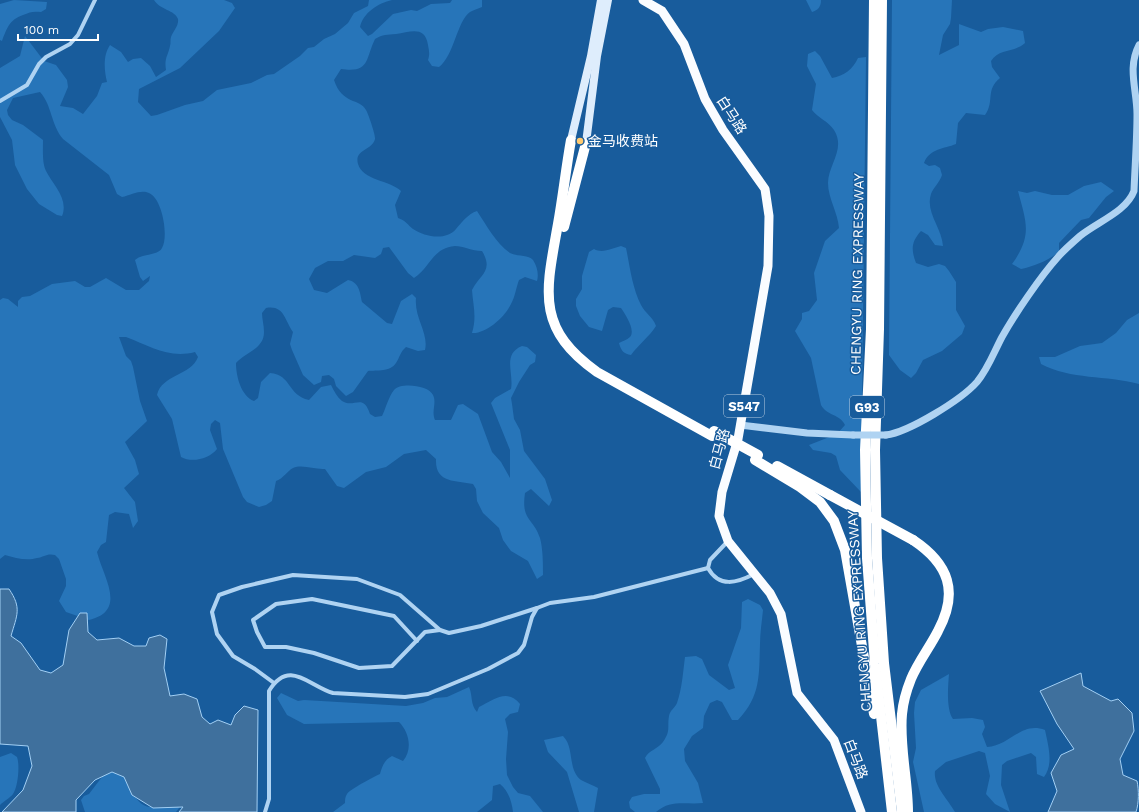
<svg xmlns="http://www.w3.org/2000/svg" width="1139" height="812" font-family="'Work Sans','Noto Sans SC',sans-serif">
<rect width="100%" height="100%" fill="#185c9c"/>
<!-- green -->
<g fill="#2775b9">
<path d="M14,0L47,2L46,9L41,12C33,11 30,12 23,15C9,20 7,28 2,41L0,40V4Z"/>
<path d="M154,0H224L232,3L235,8L219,31L180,68L139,89L138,102L151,116L157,115L185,105L203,101L217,90L251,83L267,75L274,74L300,56L308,48L314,47L324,39L335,34L348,23L354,13L368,6L369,0H392C378,3 363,13 360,27L368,36L372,34L393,14L411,10L417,11L431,4L450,3L452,0H482V7C478,9 473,10 470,12C457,21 454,56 439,67L432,66L428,60C430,54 429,51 428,45C425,25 410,32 396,34C387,35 383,34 375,39C365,60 370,73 341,69L334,80C342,105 360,98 366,110C368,113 376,136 375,139C372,151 354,149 358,164C363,181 390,180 401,191L395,205L398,218C405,220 408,225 413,229C425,237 446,241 456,229C462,222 468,214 477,211C487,226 495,242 510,253C517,257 528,254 533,260C537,266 539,274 537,281L525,277L519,280C516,288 515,297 511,304C505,317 486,334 472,333C477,317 473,305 472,290C480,274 494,271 482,251C472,251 463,246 455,246C432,248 431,267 414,278L408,273L389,247L383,248L381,254L375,258L354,255L343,261H328L315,268L309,279L314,290L327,293L348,280C359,282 360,292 362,302L387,323L392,324L401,301L412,294L416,298C414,318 429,333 425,350L418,351L406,347C400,352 400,357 396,363C390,372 377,370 368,371L353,392L346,396L336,386L334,379L329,375L322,376L321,382L314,385L303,375L292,350L290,344L293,332C284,319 284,305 266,308L262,313C262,319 264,325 264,332C264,349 246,352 236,363C236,376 241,396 254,401L258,398L261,382L270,373C292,375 287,395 309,400L321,387L331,385C334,391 337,397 342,401C354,409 363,392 370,414L375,417L382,416C386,408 388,398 394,390C400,382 429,385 433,395C437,403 431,411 435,420H451L458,405L463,404L478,414L492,452L501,462L510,478V450L491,403L495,398L511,389C514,373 502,354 522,346L527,347L536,355L535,362L530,365L519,382L511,398L512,404L514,419L520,430L524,451L545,479L552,500L549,506L531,489L525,493C521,521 533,517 540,538C543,549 543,564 543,575L537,579L528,561L511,551L503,540L499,528L483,513L477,501L476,489L473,484C456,480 435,484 436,459L426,450L404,454L386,467L366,472L344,488L337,486L325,469C315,470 303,464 293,468C287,471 284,478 276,481L272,501L266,505L259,507L247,502L243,497L223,449L220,423L215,420L211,424L210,430L217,449C209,459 192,463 181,457L172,419L157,395C162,374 191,376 198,357L195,352C169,359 150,346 126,337H119L126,356L131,361L133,367L140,401L147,421L125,442L135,460L139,474L124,488L135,502L138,521L133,528L129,514L115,512L109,515L106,542L101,545L97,552C103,577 128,611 89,620L66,612L59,601L66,586V579L59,559L55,555C47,553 44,557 37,558C27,561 15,558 5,555L0,559V300L3,298L8,299L18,307V301L22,297L30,296L52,284L75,281L85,287H90L106,278L126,290H139L149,281L150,276L143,281L140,277L135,260C143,253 158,256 162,248C169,236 162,198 149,193C141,189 131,195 122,197L117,194L109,175L63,139C51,125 52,105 40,92L13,98L7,110L8,115L12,120L23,125L43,140C43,149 42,163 46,171C53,185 69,199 62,216L57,215L39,204L27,189L15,165L12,140L0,117V68L20,56L25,36L44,61L56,65L67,80L68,87L60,106L73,108L83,114L97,96L102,83L107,82C104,70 103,55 110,45L121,52L128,62L133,59L141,58L150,66L156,77L166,70C164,58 168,56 170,46C171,43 170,40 171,37C173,31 179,26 178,19C175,10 160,10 154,0Z"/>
<path d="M806,0H821C821,7 818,10 812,12Z"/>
<path d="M892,0H952L951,18L950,24L943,35L939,55L959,45V24L981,32L988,29L1003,27L1023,31L1025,43C1014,53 999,48 991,61L992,67L1000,78C985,90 995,101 985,115L966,113L958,123L956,144C944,149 930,148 924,163L929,166L935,165L940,168L942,175C940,182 933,188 931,194C925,212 942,228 943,246L935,245L928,235L921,231C911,242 911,250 916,263L928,267L939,264L945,266L949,271L956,282V310L965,326L962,334L942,351L923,360L916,373L911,378L900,370L889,355Z"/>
<path d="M815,51L820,56L832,78C844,76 853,69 858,58L866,57L861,492L840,470L836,456L831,453L813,450L809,445L837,434L845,425C840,414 827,416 821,405L811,358L795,331L802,319V313L809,311L817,300L814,273L825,241L839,228C838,213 828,198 828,183C828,165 846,149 834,130C828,121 818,118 812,110L816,84L807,66L808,54Z"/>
<path d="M1101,182L1114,191L1106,197L1089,218L1081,220L1059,243V252C1047,261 1035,266 1021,269L1012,264C1033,235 1026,222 1018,191L1027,193L1035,191L1052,195H1068L1084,186Z"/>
<path d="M621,246L626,248C630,267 632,287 641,305C645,313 653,317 656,326C649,337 639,344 631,355C624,354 621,351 619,343C622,341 627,340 630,337C636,330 625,314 621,308L613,307L608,310L602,331L589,327L580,316L576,306V299L582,289V276L589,252L594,249C603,254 612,248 621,246Z"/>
<path d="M1139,313V384C1106,375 1071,380 1041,364L1039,357H1055L1080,346L1102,343L1116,333L1127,320Z"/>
<path d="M748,599L760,605L763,610C762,621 760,632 760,644C759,675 761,696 738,720H732L722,702L717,700L710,703L704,716L703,728L692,736L684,749L685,761L698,783L703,803C686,805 671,799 656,812H635L630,808L629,802L632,797L644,794H660V789L645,758C649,750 658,749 663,742C671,730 667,728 669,716C670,710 675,708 677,703C682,689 683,672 685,657L696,656L702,659L709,675L729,690L735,688L728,665L741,628L742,602Z"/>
<path d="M949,674C948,687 946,709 953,719L972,718L983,720L985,727L982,734L987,747C1010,746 1021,721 1045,730C1048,745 1054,764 1044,777L1037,774L1036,757L1031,753L1007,761L1002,765L1001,785L1010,812L995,804L986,794L990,776L985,753L979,751L946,762L935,771C933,786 948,799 955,812H924L913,762L916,748L914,713L915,702L921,690Z"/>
<path d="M469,687C473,696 470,704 477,712L479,707C494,700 507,688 520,704L518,712L510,714L505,719L508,732L506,759L507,775L513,787L518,793L530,796L543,812H513C512,802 508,790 500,784L493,786L492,800L477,812H333L345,803C345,800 345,797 347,794C349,790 375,776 380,774C382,767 384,760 392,756L403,761C413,749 409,732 399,722L304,724L287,715L277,698L281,693L298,701L304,700L406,706L423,703L435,698L447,697Z"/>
<path d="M563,736C575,748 567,769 581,780C586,783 593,785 598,788L594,812H579L567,772L548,752L544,740Z"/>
<path d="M11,753L17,757C20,765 18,787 13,794C10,798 4,801 0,805V757Z"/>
<path d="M120,766C125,777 134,805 149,807C157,807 169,803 177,802L179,808L176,812H85L81,800L84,796L89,794L105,773Z"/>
</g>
<!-- water -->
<g fill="#3f709d" stroke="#a2cff4">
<path d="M0,589H9C22,608 17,615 11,636L21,643L40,670L51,673L63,665L69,630L80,613H87L88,632L97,640L119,638L134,646H146L149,638L160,635L167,639L164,668L170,696L184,694L197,699L202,717L210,724L218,720L231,725L235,715L244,706L258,710L257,812H179L183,807L153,808L132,795L124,777L112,772L95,780L76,800V812H2L23,790L32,766L28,746L0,744Z"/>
<path d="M1081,673L1083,686L1111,701L1118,699L1132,713L1134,731L1120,759L1123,775L1137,781C1139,790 1139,803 1136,812H1048L1057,791L1051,773L1061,755L1074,749L1057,724L1040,691Z"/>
</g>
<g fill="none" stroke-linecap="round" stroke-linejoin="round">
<!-- minor -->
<g stroke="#afd3f2" stroke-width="4">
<polyline points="0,101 27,85 39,64 46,57 70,44 78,35 95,0"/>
<path d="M728,541L710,560L708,568C719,588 737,583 754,574"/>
<polyline points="417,641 394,616 312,599 276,604 253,620 257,632 265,647 286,647 314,653 359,668 392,666 425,632 440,630"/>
<polyline points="274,683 255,669 233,656 217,634 212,612 219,595 242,587 293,575 357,579 400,595 440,630 449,633 481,626 537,608"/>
<path d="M265,812L269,799V691C289,658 309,686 333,693L405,697L428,694L488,669L518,653L524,645L532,617L537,608L550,603L594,597L708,568"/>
</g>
<!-- tertiary -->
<g stroke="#afd3f2" stroke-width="7">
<polyline points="740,425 807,433 853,435"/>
<path d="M886,435C909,432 961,400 977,382C988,369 994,352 1002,337C1015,314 1040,277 1058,257C1064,250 1072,243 1080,236C1097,222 1126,212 1134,191C1135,165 1137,140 1137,114C1137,90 1127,68 1139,45"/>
</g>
<!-- secondary -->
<g stroke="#deedfc" stroke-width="8">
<polyline points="571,140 591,56 601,0"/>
<polyline points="586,143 597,56 608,0"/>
</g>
<!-- primary -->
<polyline stroke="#fafcff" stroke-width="9" points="643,0 662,11 684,44 705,99 723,130 765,189 769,216 768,266 738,439 722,492 719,516 728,541 770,593 781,614 797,693 834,740 861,812"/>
<!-- motorway -->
<g stroke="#fff" stroke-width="10">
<polyline points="874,0 871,329 865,450 867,558 875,664 892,812"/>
<polyline points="882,0 879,329 875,450 877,558 884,663 902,812"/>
<path d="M571,140C566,168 563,196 558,224C546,291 535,328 597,372L712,436"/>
<polyline points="564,227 586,143"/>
<polyline points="755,460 800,487 820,502 834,521 845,550 874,714"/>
<polyline points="777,466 830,495"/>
<path d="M908,812C908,780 899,746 902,714C903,703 907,689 911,679C918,662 930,647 938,631C959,592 949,564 913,540"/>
</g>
<!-- tertiary-bridge -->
<polyline stroke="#afd3f2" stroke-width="7" points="853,435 886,435"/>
<!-- motorway-bridge -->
<g stroke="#fff" stroke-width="10">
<polyline points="714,431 758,455"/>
<polyline points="830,495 913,540"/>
</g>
</g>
<!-- markers -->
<circle fill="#ffca70" stroke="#185c9c" stroke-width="1.5" cx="580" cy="141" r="4"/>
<g text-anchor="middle" stroke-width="3" stroke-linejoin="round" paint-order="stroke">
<!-- shield labels -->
<g fill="#185c9c" stroke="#bacee1" stroke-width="1">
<rect x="724" y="395" width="40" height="22" rx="3"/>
<rect x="850" y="396" width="34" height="22" rx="3"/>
</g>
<g font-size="13" font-weight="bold" fill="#fff">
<text x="744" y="411">S547</text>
<text x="867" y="412">G93</text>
</g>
<!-- street labels -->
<g font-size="14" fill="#fff" stroke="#185c9c">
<text transform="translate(732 115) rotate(57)" y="5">白马路</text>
<text transform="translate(857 274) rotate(-89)" y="5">CHENGYU RING EXPRESSWAY</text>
<text transform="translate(719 449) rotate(-75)" y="5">白马路</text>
<text transform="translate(859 611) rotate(-94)" y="5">CHENGYU RING EXPRESSWAY</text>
<text transform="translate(856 759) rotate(69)" y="5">白马路</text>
</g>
<!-- poi labels -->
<g font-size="14" fill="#fff" stroke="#185c9c" text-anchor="start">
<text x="588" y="146">金马收费站</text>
</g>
</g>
<!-- scale -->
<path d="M18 34v6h80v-6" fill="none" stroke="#ffffff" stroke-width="2"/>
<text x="24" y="34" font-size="12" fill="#ffffff" stroke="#185c9c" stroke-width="3" paint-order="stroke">100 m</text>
</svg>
